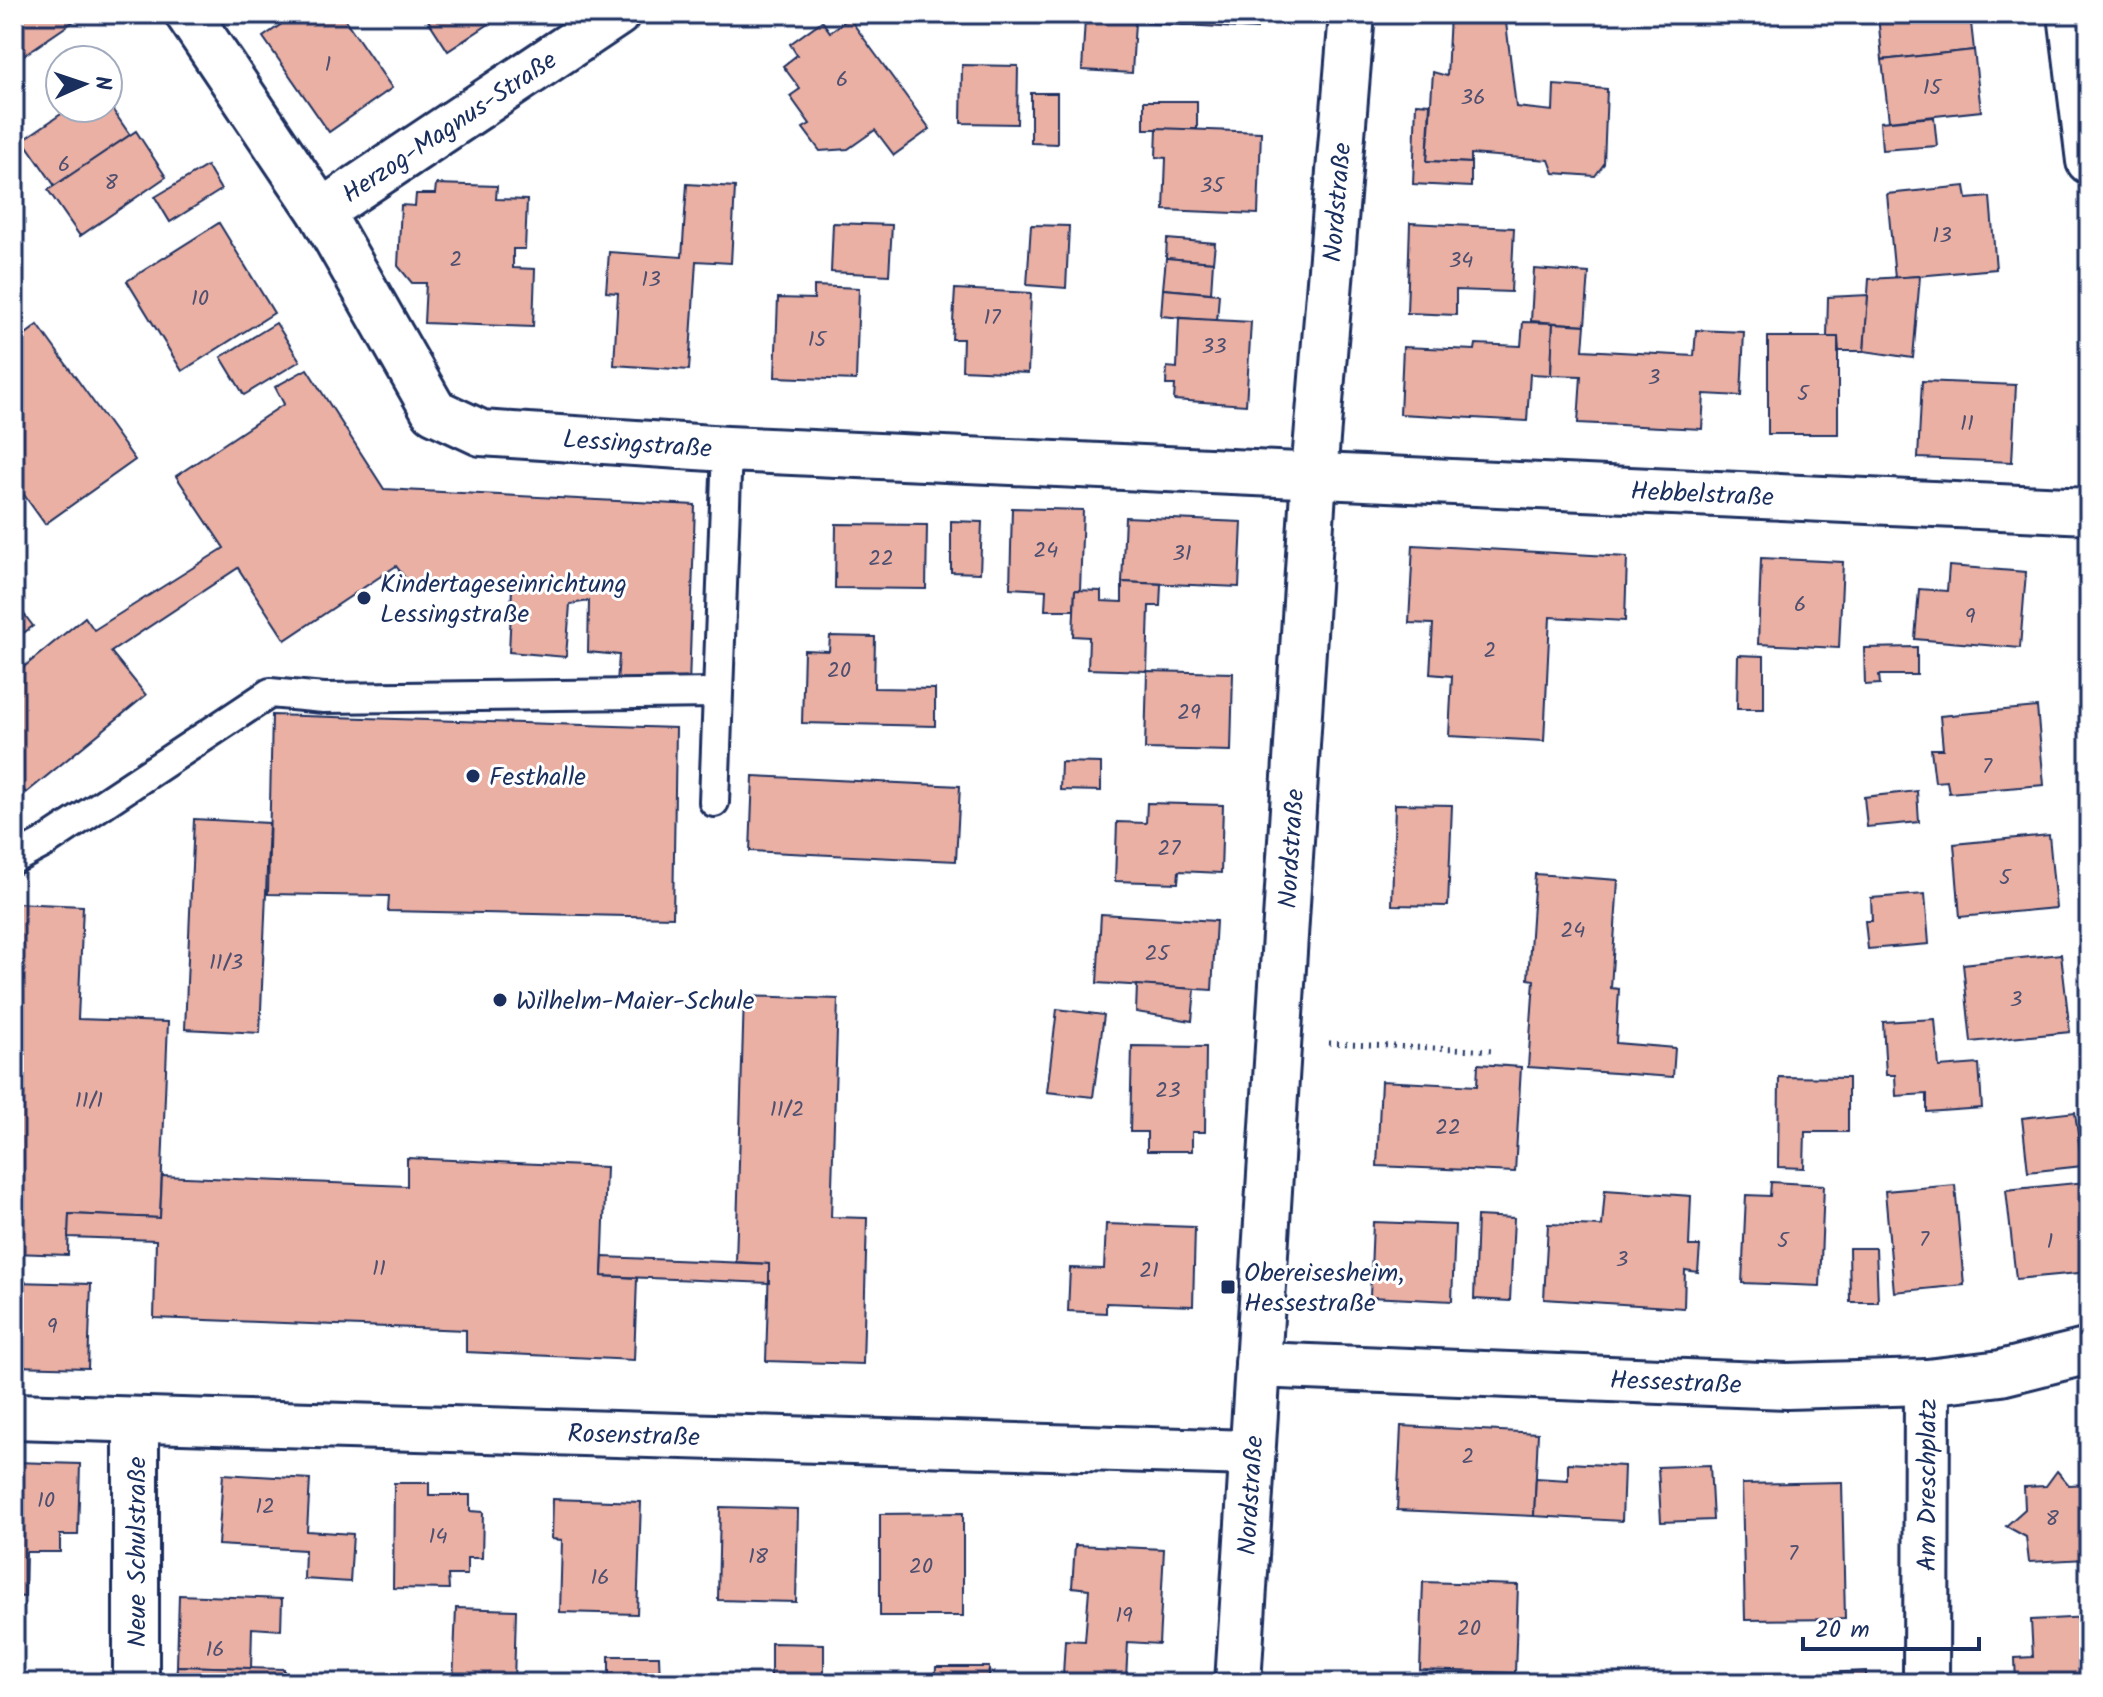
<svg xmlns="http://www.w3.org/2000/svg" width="2103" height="1697" font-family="Kalam,sans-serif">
<rect width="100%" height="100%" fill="#fff"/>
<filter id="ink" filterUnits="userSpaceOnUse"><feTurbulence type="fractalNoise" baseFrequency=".0125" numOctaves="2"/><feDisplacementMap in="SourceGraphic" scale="16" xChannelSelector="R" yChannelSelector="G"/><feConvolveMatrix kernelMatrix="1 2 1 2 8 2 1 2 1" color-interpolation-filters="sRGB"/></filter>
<g filter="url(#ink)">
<!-- building -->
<g fill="#eab0a4" stroke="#1b2f5e" stroke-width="2">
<polygon points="14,14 69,14 74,21 14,62"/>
<polygon points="296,14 341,14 392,88 329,132 263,37"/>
<polygon points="424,14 504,14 448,51"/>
<polygon points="1147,14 1258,14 1257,29 1147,23"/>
<polygon points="1450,14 1505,14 1516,107 1553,111 1554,85 1607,89 1604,164 1595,176 1554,173 1549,160 1471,154 1471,163 1427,161 1433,72 1447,76"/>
<polygon points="1878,14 1970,14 1974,50 1882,60"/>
<polygon points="849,18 930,129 894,155 875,130 848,149 820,151 803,128 810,124 790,96 800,89 783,66 797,55 790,44 822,21 830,32"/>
<polygon points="1085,19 1135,22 1132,73 1082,70"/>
<polygon points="1974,50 1981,111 1889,121 1882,60"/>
<polygon points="962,65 1018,66 1017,124 961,123"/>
<polygon points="1031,93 1057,93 1057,144 1031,143"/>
<rect x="1144" y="101" width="53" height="28"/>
<polygon points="108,103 130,135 55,186 23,140 70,108 108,108"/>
<polygon points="1416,103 1430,104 1427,161 1471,163 1471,187 1413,184"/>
<polygon points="1934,117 1937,146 1882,150 1880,122"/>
<polygon points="1157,128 1261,132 1258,214 1164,210 1166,158 1156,157"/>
<polygon points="136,131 166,177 80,236 48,190"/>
<polygon points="207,166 221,190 170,222 155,197"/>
<polygon points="436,184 497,186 496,199 527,200 525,249 513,249 513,268 535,269 533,327 424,323 426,283 412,283 398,266 401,205 415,206 416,194 435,194"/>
<polygon points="687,184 735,187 731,263 696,261 689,370 614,365 618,293 606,292 609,252 682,257"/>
<polygon points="1965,186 1967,199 1990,197 1996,269 1895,278 1887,194"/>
<polygon points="219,223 274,313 182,371 127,281"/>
<polygon points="833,223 892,225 889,275 831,272"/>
<polygon points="1410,223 1514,228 1511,292 1456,290 1456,315 1407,313"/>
<polygon points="1031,225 1069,226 1066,288 1027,285"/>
<polygon points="1167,239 1215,243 1213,262 1166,258"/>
<polygon points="1166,258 1213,262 1211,293 1163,289"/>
<polygon points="1534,269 1589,273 1585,325 1531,321"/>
<polygon points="1920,276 1913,358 1864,351 1869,279"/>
<polygon points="814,286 859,288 856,380 775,377 778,298 814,299"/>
<polygon points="955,289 1031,293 1028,373 962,370 963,339 952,339"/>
<polygon points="1163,289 1219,294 1217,321 1161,316"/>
<polygon points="1868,295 1864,351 1839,351 1838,337 1827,337 1828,297"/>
<polygon points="1179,318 1251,322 1246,405 1174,400 1175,385 1166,385 1167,367 1177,368"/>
<polygon points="1523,322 1553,323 1551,375 1530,374 1527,421 1400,414 1403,347 1475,350 1476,344 1521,346"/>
<polygon points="276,323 300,361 244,395 221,357"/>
<polygon points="1553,323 1585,325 1583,350 1694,356 1696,330 1744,332 1741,396 1704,394 1702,429 1578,423 1581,376 1551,375"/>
<polygon points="38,325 135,460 45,524 14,481 14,343"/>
<rect x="1768" y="337" width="70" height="97"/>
<polygon points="307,369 384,489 695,505 689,686 617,684 619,655 588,652 589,601 570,604 566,657 509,652 512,588 409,583 396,566 285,640 238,568 111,652 146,695 26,793 14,777 14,675 85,617 94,630 224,548 176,476 284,404 275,387"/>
<polygon points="1922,381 2016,385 2012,462 1918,458"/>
<polygon points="1012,508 1083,510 1080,590 1075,590 1074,610 1045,610 1046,590 1010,588"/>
<polygon points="1125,517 1242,522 1239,587 1122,582"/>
<polygon points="951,521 982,522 980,573 951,572"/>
<polygon points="836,524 927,525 926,589 835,588"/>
<polygon points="1413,545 1627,557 1625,621 1550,617 1544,741 1449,736 1452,676 1430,674 1433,624 1409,623"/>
<polygon points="1761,558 1843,562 1839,648 1758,644"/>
<polygon points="1949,566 2026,572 2020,648 1915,639 1919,589 1947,591"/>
<polygon points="1122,582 1161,584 1160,606 1149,606 1147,671 1088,669 1089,637 1073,636 1075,590 1101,591 1101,601 1122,602"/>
<polygon points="14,601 33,626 14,640"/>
<polygon points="830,636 875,637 874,688 935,689 935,726 802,723 804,650 829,651"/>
<polygon points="1917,647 1917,675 1879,675 1880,684 1865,685 1864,648"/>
<polygon points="1738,655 1764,656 1764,709 1737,709"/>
<polygon points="1147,671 1233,673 1231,751 1145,749"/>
<polygon points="2037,707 2044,785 1949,793 1947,781 1935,782 1931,749 1943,749 1940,716"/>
<polygon points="272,715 676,728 673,917 388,911 389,896 268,894"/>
<polygon points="1061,762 1101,763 1101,791 1060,790"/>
<polygon points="753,776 960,786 956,861 750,851"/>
<polygon points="1917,791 1919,822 1867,827 1864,797"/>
<polygon points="1147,803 1223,805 1221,873 1179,871 1178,883 1115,881 1117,822 1146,823"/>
<polygon points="1395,804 1452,805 1448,906 1392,905"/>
<polygon points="194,819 269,823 260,1033 185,1029"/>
<polygon points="2049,835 2056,908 1960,917 1954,844"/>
<polygon points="1535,874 1618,880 1611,988 1619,989 1616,1043 1675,1048 1673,1077 1528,1067 1534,980 1528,979"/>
<polygon points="1925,894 1929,944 1868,949 1865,921 1872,921 1871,898"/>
<polygon points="14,903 83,906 78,1019 168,1022 160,1218 69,1214 68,1255 14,1253"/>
<polygon points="1101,914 1216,921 1212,990 1097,983"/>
<polygon points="2061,954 2070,1032 1971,1042 1963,964"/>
<polygon points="1137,985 1195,989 1192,1021 1136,1012"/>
<polygon points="744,996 838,999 831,1217 867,1218 863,1364 766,1361 769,1264 736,1262"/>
<polygon points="1057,1009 1104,1015 1093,1097 1047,1092"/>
<polygon points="1935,1019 1939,1067 1979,1064 1982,1108 1927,1112 1927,1094 1896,1096 1895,1075 1886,1075 1883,1022"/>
<polygon points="1132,1046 1206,1047 1205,1132 1192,1132 1192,1151 1147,1151 1147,1132 1130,1132"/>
<polygon points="1478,1064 1521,1067 1515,1172 1377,1166 1381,1081 1477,1086"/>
<polygon points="1779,1077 1848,1078 1848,1132 1805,1132 1804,1168 1778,1167"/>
<polygon points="2075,1112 2082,1166 2028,1172 2022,1118"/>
<polygon points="407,1158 606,1167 602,1276 637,1278 634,1360 466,1352 466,1330 154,1318 156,1240 68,1237 69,1214 160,1218 162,1176 407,1186"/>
<polygon points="1771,1182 1824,1185 1820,1286 1742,1283 1746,1195 1770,1196"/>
<polygon points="2086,1182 2089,1272 2016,1279 2006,1190"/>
<polygon points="1955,1185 1964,1285 1894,1292 1885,1191"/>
<polygon points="1605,1190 1691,1196 1689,1246 1700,1246 1698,1272 1685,1270 1684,1308 1544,1299 1548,1224 1602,1226"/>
<polygon points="1477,1216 1514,1218 1510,1301 1474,1299"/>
<polygon points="1373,1222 1455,1225 1452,1301 1370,1297"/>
<polygon points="1106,1224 1195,1227 1193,1306 1106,1303 1106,1313 1068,1311 1070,1268 1104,1269"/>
<polygon points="1849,1248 1876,1248 1878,1302 1850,1302"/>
<polygon points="603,1257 769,1264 769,1283 602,1276"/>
<polygon points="14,1282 91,1284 88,1368 14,1366"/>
<polygon points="1401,1426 1538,1433 1534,1516 1397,1510"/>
<polygon points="14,1462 80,1464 78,1535 60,1535 60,1552 26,1552 25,1597 14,1596"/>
<polygon points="1568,1463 1624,1466 1622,1521 1534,1516 1536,1478 1568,1480"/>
<polygon points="1710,1465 1713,1520 1661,1522 1658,1467"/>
<polygon points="2057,1471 2069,1485 2089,1484 2089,1580 2087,1559 2029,1562 2026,1537 2006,1526 2025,1509 2024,1487 2046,1486"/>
<polygon points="223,1474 310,1479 307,1531 353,1534 350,1582 304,1579 305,1550 218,1545"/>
<polygon points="1842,1482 1845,1619 1745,1620 1742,1484"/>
<polygon points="394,1483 429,1483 429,1495 470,1495 470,1511 483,1512 482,1558 467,1558 467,1575 448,1575 449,1589 393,1588"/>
<polygon points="553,1499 641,1502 637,1614 560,1612 562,1540 552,1539"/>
<polygon points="720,1507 798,1509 796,1602 718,1600"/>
<polygon points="963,1513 963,1616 880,1616 880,1514"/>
<polygon points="1075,1545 1164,1549 1159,1644 1128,1642 1126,1679 1063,1675 1065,1640 1085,1641 1089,1589 1072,1587"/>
<polygon points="1423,1582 1518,1585 1515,1673 1420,1670"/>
<polygon points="179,1595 282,1599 281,1630 252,1628 251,1668 177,1666"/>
<polygon points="456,1608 516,1610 514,1683 453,1683"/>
<polygon points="2089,1617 2089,1683 2016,1683 2015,1658 2033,1657 2031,1620"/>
<polygon points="771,1643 824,1644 824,1683 771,1683"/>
<polygon points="609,1656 659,1656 660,1683 609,1683"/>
<polygon points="177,1666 284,1669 284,1683 176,1683"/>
<polygon points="936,1667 989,1667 989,1683 935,1683"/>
<polygon points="1866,1671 1866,1683 1756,1683 1756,1676"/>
</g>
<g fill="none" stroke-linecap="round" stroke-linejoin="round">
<!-- service casing -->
<g stroke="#1b2f5e" stroke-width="34">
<g id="service">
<polyline points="714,802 727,449"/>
<polyline points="14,859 44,843 270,693 324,698 716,693"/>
</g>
</g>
<!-- minor casing -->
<g stroke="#1b2f5e" stroke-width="50">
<g id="minor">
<path id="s1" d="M188,14L321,212L434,411L481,433L727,449L2089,511"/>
<polyline points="2071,14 2089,161"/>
<path id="s2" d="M321,212L617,14"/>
<path id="s3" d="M1258,1365L1787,1386L1927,1382L2001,1373L2089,1351"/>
<path id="s4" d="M14,1416L1252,1453"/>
<polyline points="136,1683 136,1421"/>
<path id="s5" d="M1238,1683L1314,475L1352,14"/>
<path id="s6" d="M1926,1683L1927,1382"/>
</g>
</g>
<!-- path -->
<polyline stroke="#1b2f5e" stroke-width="5" stroke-dasharray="2 6" stroke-linecap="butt" points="1329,1043 1496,1051"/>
<!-- service -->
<use href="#service" stroke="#fff" stroke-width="28"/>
<!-- minor -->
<use href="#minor" stroke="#fff" stroke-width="44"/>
</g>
</g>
<!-- markers -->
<g fill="#1b2f5e" stroke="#fff" stroke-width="3">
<circle cx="364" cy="598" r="8"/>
<circle cx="473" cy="776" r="8"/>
<circle cx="500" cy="1000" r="8"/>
<rect x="1220" y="1279" width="16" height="16" rx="4"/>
</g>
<g text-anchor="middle" stroke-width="6" stroke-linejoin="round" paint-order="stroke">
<!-- number labels -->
<g font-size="22" fill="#4f4f70">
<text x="328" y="71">1</text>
<text x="842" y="86">6</text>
<text x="1932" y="94">15</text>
<text x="1473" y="104">36</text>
<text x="64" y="171">6</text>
<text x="111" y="189">8</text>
<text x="1212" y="192">35</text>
<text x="1942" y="242">13</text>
<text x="456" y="266">2</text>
<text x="1461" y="267">34</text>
<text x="651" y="286">13</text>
<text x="200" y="305">10</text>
<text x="992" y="324">17</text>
<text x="817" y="346">15</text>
<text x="1214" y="353">33</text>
<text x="1654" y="384">3</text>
<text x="1803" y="400">5</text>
<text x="1967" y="430">11</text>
<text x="1046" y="557">24</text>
<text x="1182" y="560">31</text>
<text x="881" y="565">22</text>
<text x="1800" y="611">6</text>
<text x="1970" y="623">9</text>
<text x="1490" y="657">2</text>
<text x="839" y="677">20</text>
<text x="1189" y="719">29</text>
<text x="1987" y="773">7</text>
<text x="1169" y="855">27</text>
<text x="2005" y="884">5</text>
<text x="1573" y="937">24</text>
<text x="1157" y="960">25</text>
<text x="226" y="969">11/3</text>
<text x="2016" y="1006">3</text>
<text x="1168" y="1097">23</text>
<text x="89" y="1107">11/1</text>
<text x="787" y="1116">11/2</text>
<text x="1448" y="1134">22</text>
<text x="1924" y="1246">7</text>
<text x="1783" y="1247">5</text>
<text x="2050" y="1248">1</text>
<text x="1622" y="1266">3</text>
<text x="379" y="1275">11</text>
<text x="1149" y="1277">21</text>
<text x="52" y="1333">9</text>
<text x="1468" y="1463">2</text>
<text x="46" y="1507">10</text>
<text x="265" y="1513">12</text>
<text x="2052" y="1525">8</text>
<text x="438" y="1543">14</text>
<text x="1793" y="1560">7</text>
<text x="758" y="1563">18</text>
<text x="921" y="1573">20</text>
<text x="600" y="1584">16</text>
<text x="1124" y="1622">19</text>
<text x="1469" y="1635">20</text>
<text x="215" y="1656">16</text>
</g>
<!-- street labels -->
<g font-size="26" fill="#1b2f5e" stroke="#fff">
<text dy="9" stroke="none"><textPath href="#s2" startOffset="154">Herzog-Magnus-Straße</textPath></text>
<text dy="9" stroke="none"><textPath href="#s5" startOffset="1484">Nordstraße</textPath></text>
<text dy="9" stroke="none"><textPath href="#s1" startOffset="676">Lessingstraße</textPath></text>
<text dy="9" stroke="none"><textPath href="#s1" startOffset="1742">Hebbelstraße</textPath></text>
<text dy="9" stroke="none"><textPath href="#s5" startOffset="836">Nordstraße</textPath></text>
<text dy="9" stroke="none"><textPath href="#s3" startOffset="418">Hessestraße</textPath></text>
<text dy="9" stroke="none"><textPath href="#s4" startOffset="620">Rosenstraße</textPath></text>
<text dy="9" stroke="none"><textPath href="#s6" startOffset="198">Am Dreschplatz</textPath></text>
<text dy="9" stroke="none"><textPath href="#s5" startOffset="188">Nordstraße</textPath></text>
<text transform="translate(136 1552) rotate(-90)" y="9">Neue Schulstraße</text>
</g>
<!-- poi labels -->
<g font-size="26" fill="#1b2f5e" stroke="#fff" text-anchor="start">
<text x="380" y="592">Kindertageseinrichtung<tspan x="380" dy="30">Lessingstraße</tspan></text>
<text x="489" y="785">Festhalle</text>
<text x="516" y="1009">Wilhelm-Maier-Schule</text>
<text x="1244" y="1281">Obereisesheim,<tspan x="1244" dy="30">Hessestraße</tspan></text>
</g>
</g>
<!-- margin -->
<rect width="2103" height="1697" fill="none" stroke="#fff" stroke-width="48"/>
<rect x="24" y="24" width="2055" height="1649" fill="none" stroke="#1b2f5e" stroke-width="3" filter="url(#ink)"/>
<!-- north arrow -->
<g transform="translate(84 84) rotate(87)"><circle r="38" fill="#ffffff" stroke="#a4acbf" stroke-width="2"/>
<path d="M0-6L14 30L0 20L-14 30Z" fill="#1b2f5e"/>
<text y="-12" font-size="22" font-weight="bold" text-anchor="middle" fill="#1b2f5e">N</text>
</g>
<!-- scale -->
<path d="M1803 1637v12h176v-12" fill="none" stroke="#1b2f5e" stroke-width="4"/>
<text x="1815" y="1637" font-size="24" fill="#1b2f5e" stroke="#ffffff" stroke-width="6" paint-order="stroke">20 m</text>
</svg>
